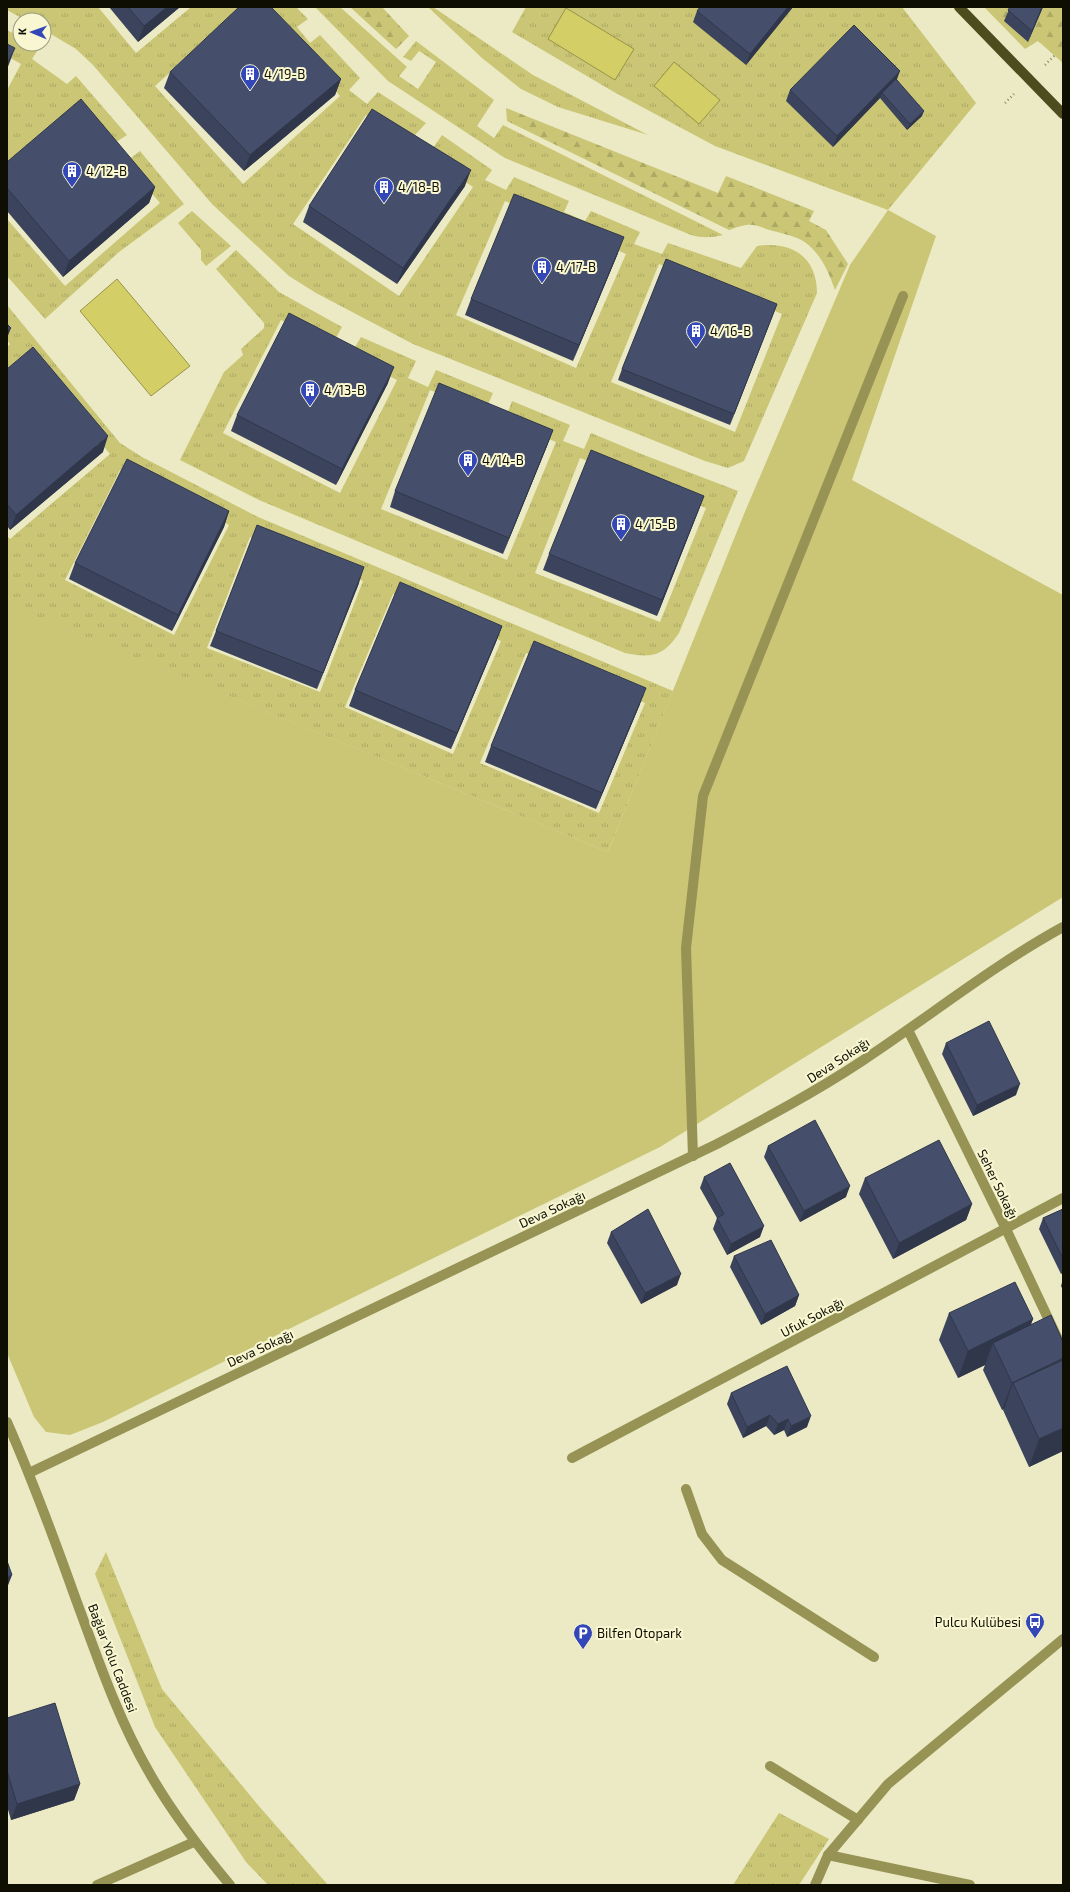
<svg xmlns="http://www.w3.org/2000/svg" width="1070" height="1892" font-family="'Exo 2',sans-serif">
<defs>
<pattern id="grass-tufts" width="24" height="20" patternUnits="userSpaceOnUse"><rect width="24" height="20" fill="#cac675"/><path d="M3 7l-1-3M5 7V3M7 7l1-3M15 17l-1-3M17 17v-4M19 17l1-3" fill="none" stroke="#aca964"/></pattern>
<pattern id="forest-firs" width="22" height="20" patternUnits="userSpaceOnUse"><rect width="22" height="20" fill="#cac675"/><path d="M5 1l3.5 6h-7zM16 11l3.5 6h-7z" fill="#aca964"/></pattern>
</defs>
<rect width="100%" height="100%" fill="#ebeac4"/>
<!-- grass -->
<g fill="url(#grass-tufts)" fill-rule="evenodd">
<path d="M7,7H98L136,53L191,7H243L155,86L243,184L340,96L260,7H296L308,19L297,27L310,43L320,35L360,78L349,90L367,104L378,92L426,123L415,135L433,148L442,135L492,170L485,180L506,190L514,177L569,201L564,212L585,221L591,211L640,232L634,244L662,254L668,243L741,268L757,246C792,241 817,257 817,293L744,461L728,468L705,461L413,344L316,293L289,276L212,204L93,65L76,49L44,30V20H25L7,10ZM366,115L473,187L399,296L293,224ZM505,201L626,254L576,368L456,315ZM659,264L782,314L735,432L611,382Z"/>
<path d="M315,7H340L407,67L399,76L418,89L436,62L419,51L411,61L403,57L416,41L494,100L477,126L494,138L503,125L723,235C711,238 702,238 691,235L505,158L388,81Z"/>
<polygon points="428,7 433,7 533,75 648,135 558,107 521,89 482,58"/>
<polygon points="526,7 902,7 976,103 888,210 715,146 614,92 512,32"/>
<polygon points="7,30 20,37 20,44 32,44 39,48 32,59 67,84 76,76 127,135 113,144 127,161 140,151 184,204 119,252 45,319 7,276 7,219 65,286 160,203 77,106 7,167 7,90 21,64 7,56"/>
<polygon points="192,211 231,246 206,266 201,260 201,250 178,223"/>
<path d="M236,250L279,292L342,327L333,343L352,352L361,337L416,361L408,378L428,387L436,370L493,393L486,409L506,417L512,401L570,425L563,441L584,449L591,433L644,455L738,491L679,633C663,657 651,658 625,653L259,500L180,460L224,372L243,355L241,349L264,328V323L216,269ZM281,320L397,380L340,493L223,433ZM430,390L556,442L507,560L381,509ZM580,458L706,508L660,622L535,573Z"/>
<path d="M7,305L120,443L142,457L258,517L673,691L608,852L17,609L7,595V536L10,539L110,454L28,356L7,373V347L10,344L7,340ZM120,470L229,525L174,635L65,580ZM250,537L363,581L320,692L207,648ZM393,594L501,641L453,754L345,707ZM526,653L645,703L599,813L480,763Z"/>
<polygon points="106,1552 162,1689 258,1805 328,1885 268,1885 246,1862 155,1727 95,1574"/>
<polygon points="779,1813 829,1839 799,1885 733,1885"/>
</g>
<!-- forest -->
<g fill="url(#forest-firs)">
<polygon points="350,7 382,7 409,36 396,49"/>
<polygon points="984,7 1063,7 1063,63 1038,41 1025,49"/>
<path d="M506,108L718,193L726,176L814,211L809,221L826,230L848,264L835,290C828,270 818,247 797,238C790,235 781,233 773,231C751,224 752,222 729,230L507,121Z"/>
</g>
<!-- park -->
<polygon fill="#cac675" points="888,210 936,236 852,480 1063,595 1063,897 660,1147 297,1325 103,1422 70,1435 46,1432 34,1417 7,1353 7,595 18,609 608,852 744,514 850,265"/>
<!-- water -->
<g fill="#d3ce65" stroke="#989448">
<polygon points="566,8 634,49 615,80 548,39"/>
<polygon points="674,62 720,100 699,124 654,86"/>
<polygon points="117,279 190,366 151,396 80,311"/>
</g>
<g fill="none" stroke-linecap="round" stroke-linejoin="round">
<!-- path -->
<g stroke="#89896f" stroke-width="2.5" stroke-dasharray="1 3" stroke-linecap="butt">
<polyline points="1045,65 1055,55"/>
<polyline points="1005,103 1014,94"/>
</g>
<!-- minor -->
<g stroke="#969354" stroke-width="10">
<polyline points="908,1030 1006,1229 1063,1350"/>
<polyline points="693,1156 686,948 703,796 903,296"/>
<path d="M7,1422C32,1479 54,1538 75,1597C97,1656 117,1717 149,1772C172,1813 200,1849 230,1885"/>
<polyline points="572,1458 1063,1198"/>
<path d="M29,1473L717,1144C766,1118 815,1092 862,1061C929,1017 992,966 1063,927"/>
<polyline points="686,1489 702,1534 722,1560 874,1657"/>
<polyline points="770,1766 858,1820"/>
<polyline points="828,1855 970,1885"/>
<polyline points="97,1885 194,1842"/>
<polyline points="815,1885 828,1855 888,1784 1063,1639"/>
</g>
<!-- major -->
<polyline stroke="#4e4b1f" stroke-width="10" points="959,7 1063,114"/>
</g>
<!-- wall -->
<g fill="#3b445c">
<polygon points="109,7 180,7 138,42"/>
<polygon points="793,7 746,65 693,22 697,11"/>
<polygon points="1010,7 1043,7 1028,42 1004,21"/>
<polygon points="170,72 341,79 335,95 244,171 164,88"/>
<polygon points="897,80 922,116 907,130 880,98 833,147 786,101 790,90"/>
<polygon points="7,162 155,187 149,203 63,277 7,211"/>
<polygon points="465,186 397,284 303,222 309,206"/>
<polygon points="618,253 573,361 465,315 471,299"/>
<polygon points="777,304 730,425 618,380 622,369"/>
<polygon points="7,369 103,452 10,530 7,526"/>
<polygon points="388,383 336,485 231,431 237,415"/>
<polygon points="553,430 547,446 503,554 390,507 395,491"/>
<polygon points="704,496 657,616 543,570 549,554"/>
<polygon points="229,511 224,527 172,631 69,579 75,563"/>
<polygon points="359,583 317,689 210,646 216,631"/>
<polygon points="502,626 496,642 451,749 349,706 355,690"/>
<polygon points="640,704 596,809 485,762 491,746"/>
<polygon points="946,1043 1016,1095 973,1116 942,1054"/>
<polygon points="768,1146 846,1197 800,1222 764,1157"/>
<polygon points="704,1177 760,1237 727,1255 713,1229 717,1218 700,1188"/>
<polygon points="865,1178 972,1204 966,1220 893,1259 859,1194"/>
<polygon points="1063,1209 1063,1273 1061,1274 1039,1229 1043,1218"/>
<polygon points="611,1232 677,1285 641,1304 607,1243"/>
<polygon points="734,1256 799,1295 795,1306 761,1325 730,1267"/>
<polygon points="1063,1279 1063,1290 1061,1286"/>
<polygon points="949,1313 1033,1319 1031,1324 1063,1451 1029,1467 1003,1410 1004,1409 1002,1410 983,1370 985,1365 958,1378 939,1340"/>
<polygon points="731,1393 807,1427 787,1437 784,1430 774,1435 766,1426 743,1438 727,1404"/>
<polygon points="7,1718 80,1784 74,1800 11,1820 7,1806"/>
</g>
<!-- shaded-wall -->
<g fill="#30374b">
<polygon points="167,7 180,7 138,42 144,26"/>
<polygon points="788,7 793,7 746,65 750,54"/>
<polygon points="1042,7 1043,7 1028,42 1032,31"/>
<polygon points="15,48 9,64 7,69 7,63"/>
<polygon points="900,71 896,82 882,93 880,98 833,147 837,136"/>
<polygon points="341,79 335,95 244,171 250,155"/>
<polygon points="924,111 922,116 907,130 910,124"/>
<polygon points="471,170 465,186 397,284 403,268"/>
<polygon points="155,187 149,203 63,277 69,261"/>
<polygon points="624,237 618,253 573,361 579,345"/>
<polygon points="777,304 773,315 730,425 734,414"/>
<polygon points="11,328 7,338 7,331"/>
<polygon points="394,367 388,383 336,485 342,469"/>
<polygon points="553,430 547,446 503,554 509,538"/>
<polygon points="108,436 103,452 10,530 16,515"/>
<polygon points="704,496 698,512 657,616 662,600"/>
<polygon points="229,511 224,527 172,631 178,615"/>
<polygon points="364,567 359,583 317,689 323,673"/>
<polygon points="502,626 496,642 451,749 457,733"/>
<polygon points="646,688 640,704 596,809 602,793"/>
<polygon points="1020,1084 1016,1095 973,1116 977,1105"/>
<polygon points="850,1186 846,1197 800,1222 804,1211"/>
<polygon points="972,1204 966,1220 893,1259 899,1243"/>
<polygon points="764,1226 760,1237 727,1255 731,1244"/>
<polygon points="681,1274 677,1285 641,1304 645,1293"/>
<polygon points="799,1295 795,1306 761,1325 765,1314"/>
<polygon points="1033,1319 1023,1346 993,1343 985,1365 958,1378 968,1351"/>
<polygon points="1063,1358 1063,1373 1013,1383 1004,1409 1002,1410 1012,1383"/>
<polygon points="770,1415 766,1426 743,1438 747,1427"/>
<polygon points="811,1416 807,1427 787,1437 791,1426"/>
<polygon points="788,1419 784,1430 774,1435 778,1424"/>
<polygon points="1063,1428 1063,1451 1029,1467 1039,1439"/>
<polygon points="12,1575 7,1588 7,1577"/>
<polygon points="80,1784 74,1800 11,1820 17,1804"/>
</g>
<!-- building -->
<g fill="#454f6b" stroke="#30374b">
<polygon points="128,7 167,7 144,26"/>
<polygon points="239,7 271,7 341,79 250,155 170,72"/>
<polygon points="700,7 788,7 750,54 697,11"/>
<polygon points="1010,7 1042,7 1032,31 1008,10"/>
<polygon points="854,25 900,71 837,136 790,90"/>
<polygon points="7,44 15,48 7,63"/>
<polygon points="896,79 924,111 910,124 882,93"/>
<polygon points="81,99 155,187 69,261 7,188 7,162"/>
<polygon points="372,109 471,170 403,268 309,206"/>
<polygon points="514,194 624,237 579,345 471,299"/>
<polygon points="666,259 777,304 734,414 622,369"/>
<polygon points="289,313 394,367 342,469 237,415"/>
<polygon points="7,324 11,328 7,331"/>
<polygon points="33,347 108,436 16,515 7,504 7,369"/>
<polygon points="439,383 553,430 509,538 395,491"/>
<polygon points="591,450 704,496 662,600 549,554"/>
<polygon points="127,459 229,511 178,615 75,563"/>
<polygon points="257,525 364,567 323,673 216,631"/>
<polygon points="400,582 502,626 457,733 355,690"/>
<polygon points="534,641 646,688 602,793 491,746"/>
<polygon points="989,1021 1020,1084 977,1105 946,1043"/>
<polygon points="815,1120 850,1186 804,1211 768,1146"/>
<polygon points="939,1140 972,1204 899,1243 865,1178"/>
<polygon points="730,1163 764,1226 731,1244 717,1218 724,1214 704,1177"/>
<polygon points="648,1209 681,1274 645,1293 611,1232"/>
<polygon points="1063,1209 1063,1259 1043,1218"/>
<polygon points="771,1240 799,1295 765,1314 734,1256"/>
<polygon points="1015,1282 1033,1319 968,1351 949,1313"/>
<polygon points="1051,1315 1063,1342 1063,1358 1012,1383 993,1343"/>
<polygon points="1063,1360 1063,1428 1039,1439 1013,1383"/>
<polygon points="787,1366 811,1416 791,1426 788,1419 778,1424 770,1415 747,1427 731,1393"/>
<polygon points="7,1561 12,1575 7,1577"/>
<polygon points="55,1703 80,1784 17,1804 7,1771 7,1718"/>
</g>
<!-- icons -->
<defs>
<g id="building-pin" transform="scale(1)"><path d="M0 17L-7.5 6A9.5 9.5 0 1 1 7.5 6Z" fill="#3347b9" stroke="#f8f7d1"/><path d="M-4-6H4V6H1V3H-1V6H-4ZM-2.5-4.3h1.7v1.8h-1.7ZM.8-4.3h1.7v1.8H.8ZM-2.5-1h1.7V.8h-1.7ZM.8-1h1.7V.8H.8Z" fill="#fff"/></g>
<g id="bus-pin" transform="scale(1)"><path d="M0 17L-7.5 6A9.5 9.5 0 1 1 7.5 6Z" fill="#3347b9" stroke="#f8f7d1"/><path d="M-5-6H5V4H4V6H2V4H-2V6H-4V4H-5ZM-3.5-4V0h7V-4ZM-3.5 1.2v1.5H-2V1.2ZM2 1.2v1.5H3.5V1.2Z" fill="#fff"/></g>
<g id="parking-pin" transform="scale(1)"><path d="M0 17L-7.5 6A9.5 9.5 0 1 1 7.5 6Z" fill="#3347b9" stroke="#f8f7d1"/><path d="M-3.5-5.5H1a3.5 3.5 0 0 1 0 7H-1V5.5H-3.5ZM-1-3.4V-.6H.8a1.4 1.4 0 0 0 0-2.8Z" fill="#fff"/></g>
</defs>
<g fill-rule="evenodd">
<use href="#building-pin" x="250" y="74"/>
<use href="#building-pin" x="72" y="171"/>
<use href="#building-pin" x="384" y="187"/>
<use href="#building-pin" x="542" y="267"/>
<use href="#building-pin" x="696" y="331"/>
<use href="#building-pin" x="310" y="390"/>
<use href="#building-pin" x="468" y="460"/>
<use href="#building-pin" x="621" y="524"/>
<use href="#bus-pin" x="1035" y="1622"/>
<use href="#parking-pin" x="583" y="1633"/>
</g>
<g text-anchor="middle" stroke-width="4" stroke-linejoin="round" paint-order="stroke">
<!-- poi labels -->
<g font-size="13" fill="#0e0e03" stroke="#f8f7d1" text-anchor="start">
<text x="264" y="79">4/19-B</text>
<text x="86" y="176">4/12-B</text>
<text x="398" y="192">4/18-B</text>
<text x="556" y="272">4/17-B</text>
<text x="710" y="336">4/16-B</text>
<text x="324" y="395">4/13-B</text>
<text x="482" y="465">4/14-B</text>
<text x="635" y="529">4/15-B</text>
<text x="1021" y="1627" text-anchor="end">Pulcu Kulübesi</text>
<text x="597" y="1638">Bilfen Otopark</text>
</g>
<!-- street labels -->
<g font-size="13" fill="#0e0e03" stroke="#f8f7d1">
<text transform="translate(838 1060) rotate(-33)" y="5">Deva Sokağı</text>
<text transform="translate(998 1184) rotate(64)" y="5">Seher Sokağı</text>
<text transform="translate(552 1209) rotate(-25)" y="5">Deva Sokağı</text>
<text transform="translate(812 1317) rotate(-28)" y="5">Ufuk Sokağı</text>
<text transform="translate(260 1348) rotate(-25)" y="5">Deva Sokağı</text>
<text transform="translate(113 1658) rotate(69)" y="5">Bağlar Yolu Caddesi</text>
</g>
</g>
<!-- border -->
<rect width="1070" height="1892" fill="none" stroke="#0e0e03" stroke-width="16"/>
<!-- north arrow -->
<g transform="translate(32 32) rotate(272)"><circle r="19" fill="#f8f7d1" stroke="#9a9a7f"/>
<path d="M0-3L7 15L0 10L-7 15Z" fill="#3347b9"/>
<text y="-6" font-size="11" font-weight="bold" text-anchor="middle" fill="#0e0e03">K</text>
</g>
</svg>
